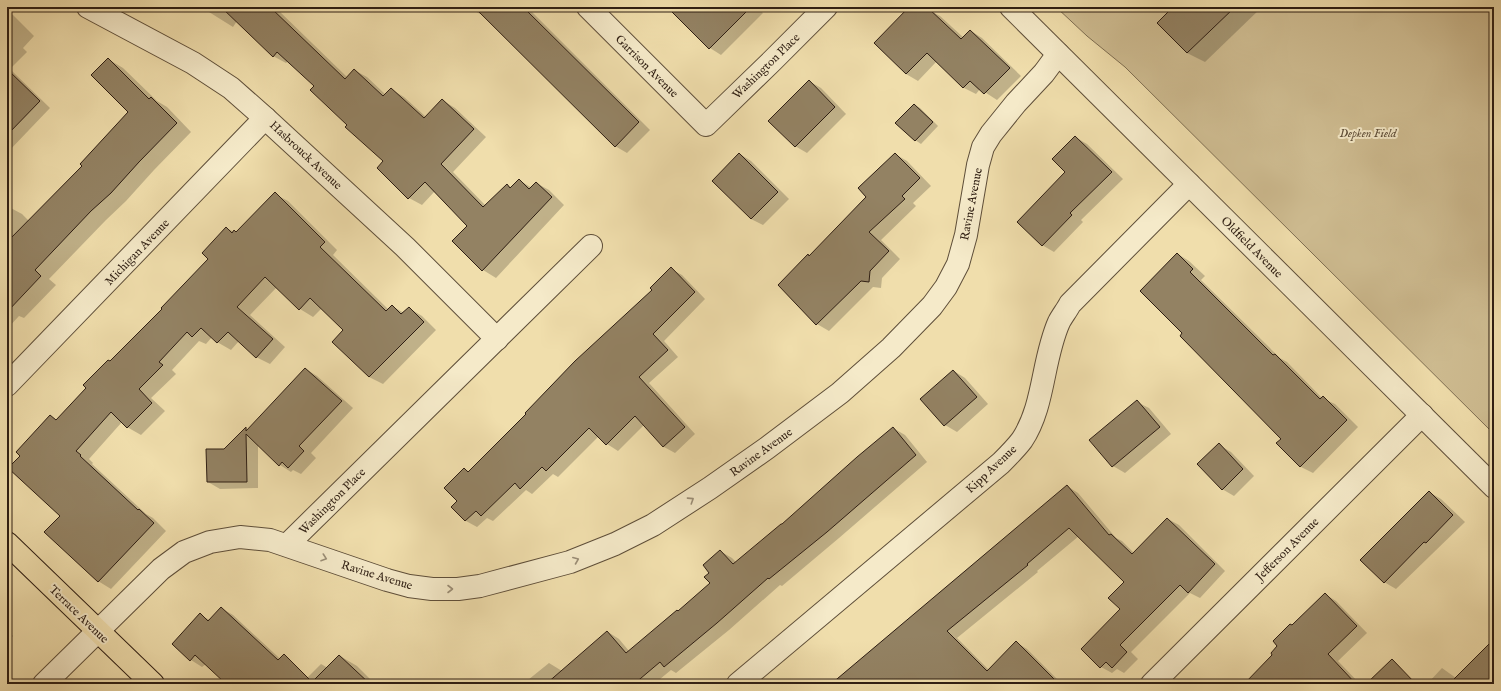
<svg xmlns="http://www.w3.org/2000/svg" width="1501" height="691" font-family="'IM FELL English',serif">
<rect width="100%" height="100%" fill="#f0deac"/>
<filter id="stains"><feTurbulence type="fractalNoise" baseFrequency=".005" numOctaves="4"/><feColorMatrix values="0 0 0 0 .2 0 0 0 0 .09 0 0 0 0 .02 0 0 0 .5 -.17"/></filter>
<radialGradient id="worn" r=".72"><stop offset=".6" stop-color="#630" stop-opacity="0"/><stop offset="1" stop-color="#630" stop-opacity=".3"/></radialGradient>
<!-- green -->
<polygon fill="#cfbd92" stroke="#7e6e52" points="1056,7 1494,7 1494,434 1125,67 1087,36"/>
<!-- shadow -->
<g fill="#0003">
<polygon points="201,7 272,7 278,10 347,77 354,70 367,77 386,95 391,89 404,97 426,117 442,100 455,108 486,137 453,172 486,206 507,185 512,188 519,180 532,188 536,183 549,190 564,205 496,278 483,270 468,226 435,191 422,205 409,198 378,168 385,161 348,125 315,86 288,61 286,63 273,56 237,21 233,27"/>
<polygon points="468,7 527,7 650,130 627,153 615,146 481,12 480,14"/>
<polygon points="669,7 756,7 763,13 721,55 710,48"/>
<polygon points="910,7 923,7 940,16 964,38 971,31 982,38 1021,76 997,100 980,89 976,94 964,88 937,61 918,81 906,74"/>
<polygon points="1175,7 1262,7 1205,62 1187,53"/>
<polygon points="7,12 13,15 34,36 23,48 27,52 10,69 50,108 7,153"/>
<polygon points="108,59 123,68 157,101 167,107 191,132 154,170 126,201 106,220 49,279 56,285 24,318 19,316 7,329 7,206 22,214 29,221 83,166 129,112"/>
<polygon points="809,81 821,88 846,114 807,153 795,146"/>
<polygon points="914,105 920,108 938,126 921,144 915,140"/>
<polygon points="1075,137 1087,144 1123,179 1081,220 1083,222 1054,252 1042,245 1066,172"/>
<polygon points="740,154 751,161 789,199 763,225 751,219"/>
<polygon points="895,154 907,161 931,186 913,203 916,206 881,240 900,259 882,278 881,288 873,287 829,331 817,324 779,285 810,257 867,197"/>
<polygon points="275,194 288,201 337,250 333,255 389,310 392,306 404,313 409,308 422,316 436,330 383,384 369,377 345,330 322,308 313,317 300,309 277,287 250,315 285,347 270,364 256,357 239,341 231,350 217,342 212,337 206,344 199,341 172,370 176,374 151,398 165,411 141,435 127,427 122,422 89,459 93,463 92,464 146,514 153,518 166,531 111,589 98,581 61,516 21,456 50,416 57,420 110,362 164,309 210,259 226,228 237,233"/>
<polygon points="1178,254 1189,261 1205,276 1201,280 1280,358 1287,362 1322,398 1335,404 1358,427 1313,473 1301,467 1277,443 1282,439 1184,333"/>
<polygon points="671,269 682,275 705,299 664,341 678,357 649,383 695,434 675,453 664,447 644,425 618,451 607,444 599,436 558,477 553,474 532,494 526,490 493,521 487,518 477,527 466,521 452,507 458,501 465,469 470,472 653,290"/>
<polygon points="306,369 317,376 353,408 311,453 316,458 301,474 293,470 291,472 280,465 258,444 258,488 220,489 208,482 224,450 246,428 248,430"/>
<polygon points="954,371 965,378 988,404 957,432 945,425 922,400"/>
<polygon points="1137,402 1149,408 1171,434 1125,473 1113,466"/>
<polygon points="893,428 905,435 927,462 839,538 782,586 780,585 729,630 676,673 671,670 654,684 523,684 549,663 562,671 608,632 619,639 629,651 678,612 712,583 711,573 720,551 732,558 736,562 782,525"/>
<polygon points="1219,445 1231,452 1254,476 1234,496 1222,489"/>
<polygon points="1067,486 1078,493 1116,538 1122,541 1134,553 1168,519 1179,525 1225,571 1200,598 1190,593 1131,652 1138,659 1124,673 1117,669 1112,673 1101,667 1121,609 1125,582 1079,536 1037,571 1038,572 957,638 989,670 1016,642 1027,649 1062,684 831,684"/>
<polygon points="1429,492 1441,499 1465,522 1396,589 1384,582"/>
<polygon points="1325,594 1336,601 1367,633 1338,661 1360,684 1245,684 1274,655 1293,626"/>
<polygon points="221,608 233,615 304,681 321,664 328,668 340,656 357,666 375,684 227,684 206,664 202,667 191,660 200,615 210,620"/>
<polygon points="7,630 13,636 7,642"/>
<polygon points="1494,641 1494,684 1427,684 1442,668 1456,678"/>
<polygon points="1239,681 1244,684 1236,684"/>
</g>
<!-- building -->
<g fill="#938263" stroke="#2e1e13">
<polygon points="221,7 270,7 345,79 354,69 383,96 391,88 424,118 442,99 474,129 441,164 483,207 507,184 510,188 519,179 529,189 536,182 552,197 482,271 452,241 467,226 425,182 408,199 377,168 383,161 345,127 347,125 310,90 314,86 277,52 273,57"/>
<polygon points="474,7 523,7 639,122 615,147"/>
<polygon points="667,7 751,7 709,49"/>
<polygon points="909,7 927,7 961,39 970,30 1010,68 984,94 970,81 963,88 927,53 906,74 874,43"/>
<polygon points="1173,7 1235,7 1187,53 1157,23"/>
<polygon points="108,58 149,99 151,97 177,123 139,162 111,193 91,211 35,270 41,276 7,312 7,242 82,166 80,164 128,112 91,75"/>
<polygon points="7,69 40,101 7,135"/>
<polygon points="809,80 835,107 795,147 768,121"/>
<polygon points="914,104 933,122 915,141 895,123"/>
<polygon points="1075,136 1112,172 1070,213 1072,215 1042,246 1017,222 1065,172 1052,159"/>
<polygon points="739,153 778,192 751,219 712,181"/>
<polygon points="895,153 920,178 902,196 905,199 869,232 889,251 870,271 869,282 861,281 816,325 778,285 808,254 809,256 866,197 858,188"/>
<polygon points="275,192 325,242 320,247 386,311 392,305 401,314 409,307 424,322 369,377 332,342 343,330 310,298 299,310 265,277 237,307 273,339 256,358 228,332 217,343 201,328 192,337 187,332 159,362 163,365 139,389 152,403 127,428 111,412 76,451 81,455 80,456 138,510 139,509 154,523 98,582 44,532 60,516 8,468 20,456 16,452 50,415 56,420 86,388 83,385 108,360 110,361 162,309 161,308 208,259 202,253 226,227 232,233 234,230 236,232"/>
<polygon points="1177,253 1193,269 1190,272 1273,355 1275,354 1320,399 1323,396 1347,420 1300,467 1276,443 1281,439 1180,336 1182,333 1140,291"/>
<polygon points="671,267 695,292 653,334 668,350 639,377 685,427 663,447 635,416 606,445 589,428 546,471 542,467 520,489 515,483 481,516 476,511 465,521 451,507 457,501 444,488 464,468 468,472 526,414 525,413 575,361 652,290 650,288"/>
<polygon points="305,368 342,401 299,446 304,451 288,468 282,462 279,466 246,434 247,482 207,482 206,449 224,449 246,427 246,431"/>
<polygon points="953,370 977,397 944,426 920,399"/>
<polygon points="1137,400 1160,427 1112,467 1089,440"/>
<polygon points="893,427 916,455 827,532 769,579 768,578 717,623 664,667 660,662 634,684 546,684 607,631 626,653 677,610 678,611 710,583 704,577 709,573 703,565 720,550 733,564 781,524 782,524 857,457"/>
<polygon points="1219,443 1243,469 1222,490 1197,464"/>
<polygon points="1067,485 1109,535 1111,534 1132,554 1167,518 1215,564 1188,593 1180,585 1120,645 1127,652 1112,668 1106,662 1100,668 1081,649 1120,609 1108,598 1124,582 1069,528 1027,564 1028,565 947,631 987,671 1016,641 1059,684 831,684"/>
<polygon points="1429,491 1453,515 1426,543 1424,542 1384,583 1360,560"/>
<polygon points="1325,593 1357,626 1328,654 1356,684 1244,684 1272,655 1271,653 1277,646 1273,641 1290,624 1292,625"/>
<polygon points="221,607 278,660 284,654 312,682 339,655 370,684 226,684 195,655 190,661 172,644 200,613 208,621"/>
<polygon points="1494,639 1494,684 1449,684"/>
<polygon points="1392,659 1416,684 1366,684"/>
</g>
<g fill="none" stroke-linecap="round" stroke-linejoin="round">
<!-- minor casing -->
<g stroke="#5e4e39" stroke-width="24">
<g id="minor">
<polyline points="88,7 193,63 231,88 265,118 405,247 497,339"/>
<polyline points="588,7 706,125 772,61 826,7"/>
<polyline points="1011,7 1494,487"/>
<polyline points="7,385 265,118"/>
<polyline points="287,545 591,246"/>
<polyline points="44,684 161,569 184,552 210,542 240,537 270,540 387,580 409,586 432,589 458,589 480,586 570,562 615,544 653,525 710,488 767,448 840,393 891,348 932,306 946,287 958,264 966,235 978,165 983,147 991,134 1016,103 1044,73 1058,54"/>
<path d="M738,684L1001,463C1008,456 1016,448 1022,440C1045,405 1042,360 1059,322C1062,316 1067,310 1070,304L1189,184"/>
<polyline points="1152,684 1422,415"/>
</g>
</g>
<!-- major casing -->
<g stroke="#2e1e13" stroke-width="24">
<polyline id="major" points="7,543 153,684"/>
</g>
<!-- minor -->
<use href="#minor" stroke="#f5eac9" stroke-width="22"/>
<!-- major -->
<use href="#major" stroke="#f0deac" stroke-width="22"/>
</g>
<!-- one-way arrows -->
<defs><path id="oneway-chevron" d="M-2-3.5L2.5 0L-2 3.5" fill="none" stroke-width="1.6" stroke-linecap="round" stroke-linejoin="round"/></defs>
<g stroke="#9b8e77">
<use href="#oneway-chevron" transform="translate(691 500) rotate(-33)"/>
<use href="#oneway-chevron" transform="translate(324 558) rotate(19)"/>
<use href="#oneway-chevron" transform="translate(576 560) rotate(-22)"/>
<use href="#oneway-chevron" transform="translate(450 589)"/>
</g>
<g text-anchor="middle" stroke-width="4" stroke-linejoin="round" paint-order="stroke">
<!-- street labels -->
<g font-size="12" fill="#2e1e13" stroke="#f5eac9">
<text transform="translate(647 66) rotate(45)" y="4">Garrison Avenue</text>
<text transform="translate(766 66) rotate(-44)" y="4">Washington Place</text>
<text transform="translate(306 155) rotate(43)" y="4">Hasbrouck Avenue</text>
<text transform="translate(971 204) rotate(-79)" y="4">Ravine Avenue</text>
<text transform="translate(1252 247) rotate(45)" y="4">Oldfield Avenue</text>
<text transform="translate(137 252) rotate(-46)" y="4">Michigan Avenue</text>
<text transform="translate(761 452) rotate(-36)" y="4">Ravine Avenue</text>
<text transform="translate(991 469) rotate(-43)" y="4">Kipp Avenue</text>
<text transform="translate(332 501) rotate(-45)" y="4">Washington Place</text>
<text transform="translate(1287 549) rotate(-45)" y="4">Jefferson Avenue</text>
<text transform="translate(377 575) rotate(17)" y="4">Ravine Avenue</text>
<text transform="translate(79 614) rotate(44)" y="4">Terrace Avenue</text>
</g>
<!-- park labels -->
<g font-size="12" font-style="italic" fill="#5e4e39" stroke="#f5eac9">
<text x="1368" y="137">Depken Field</text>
</g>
</g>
<!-- margin -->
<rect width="1501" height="691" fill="none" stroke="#f0deac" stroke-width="24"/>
<rect x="8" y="8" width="1485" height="675" fill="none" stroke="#2e1e13" stroke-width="2"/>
<rect x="12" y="12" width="1477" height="667" fill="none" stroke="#2e1e13"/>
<rect width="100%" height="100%" filter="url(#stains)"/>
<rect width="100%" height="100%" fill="url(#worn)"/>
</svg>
